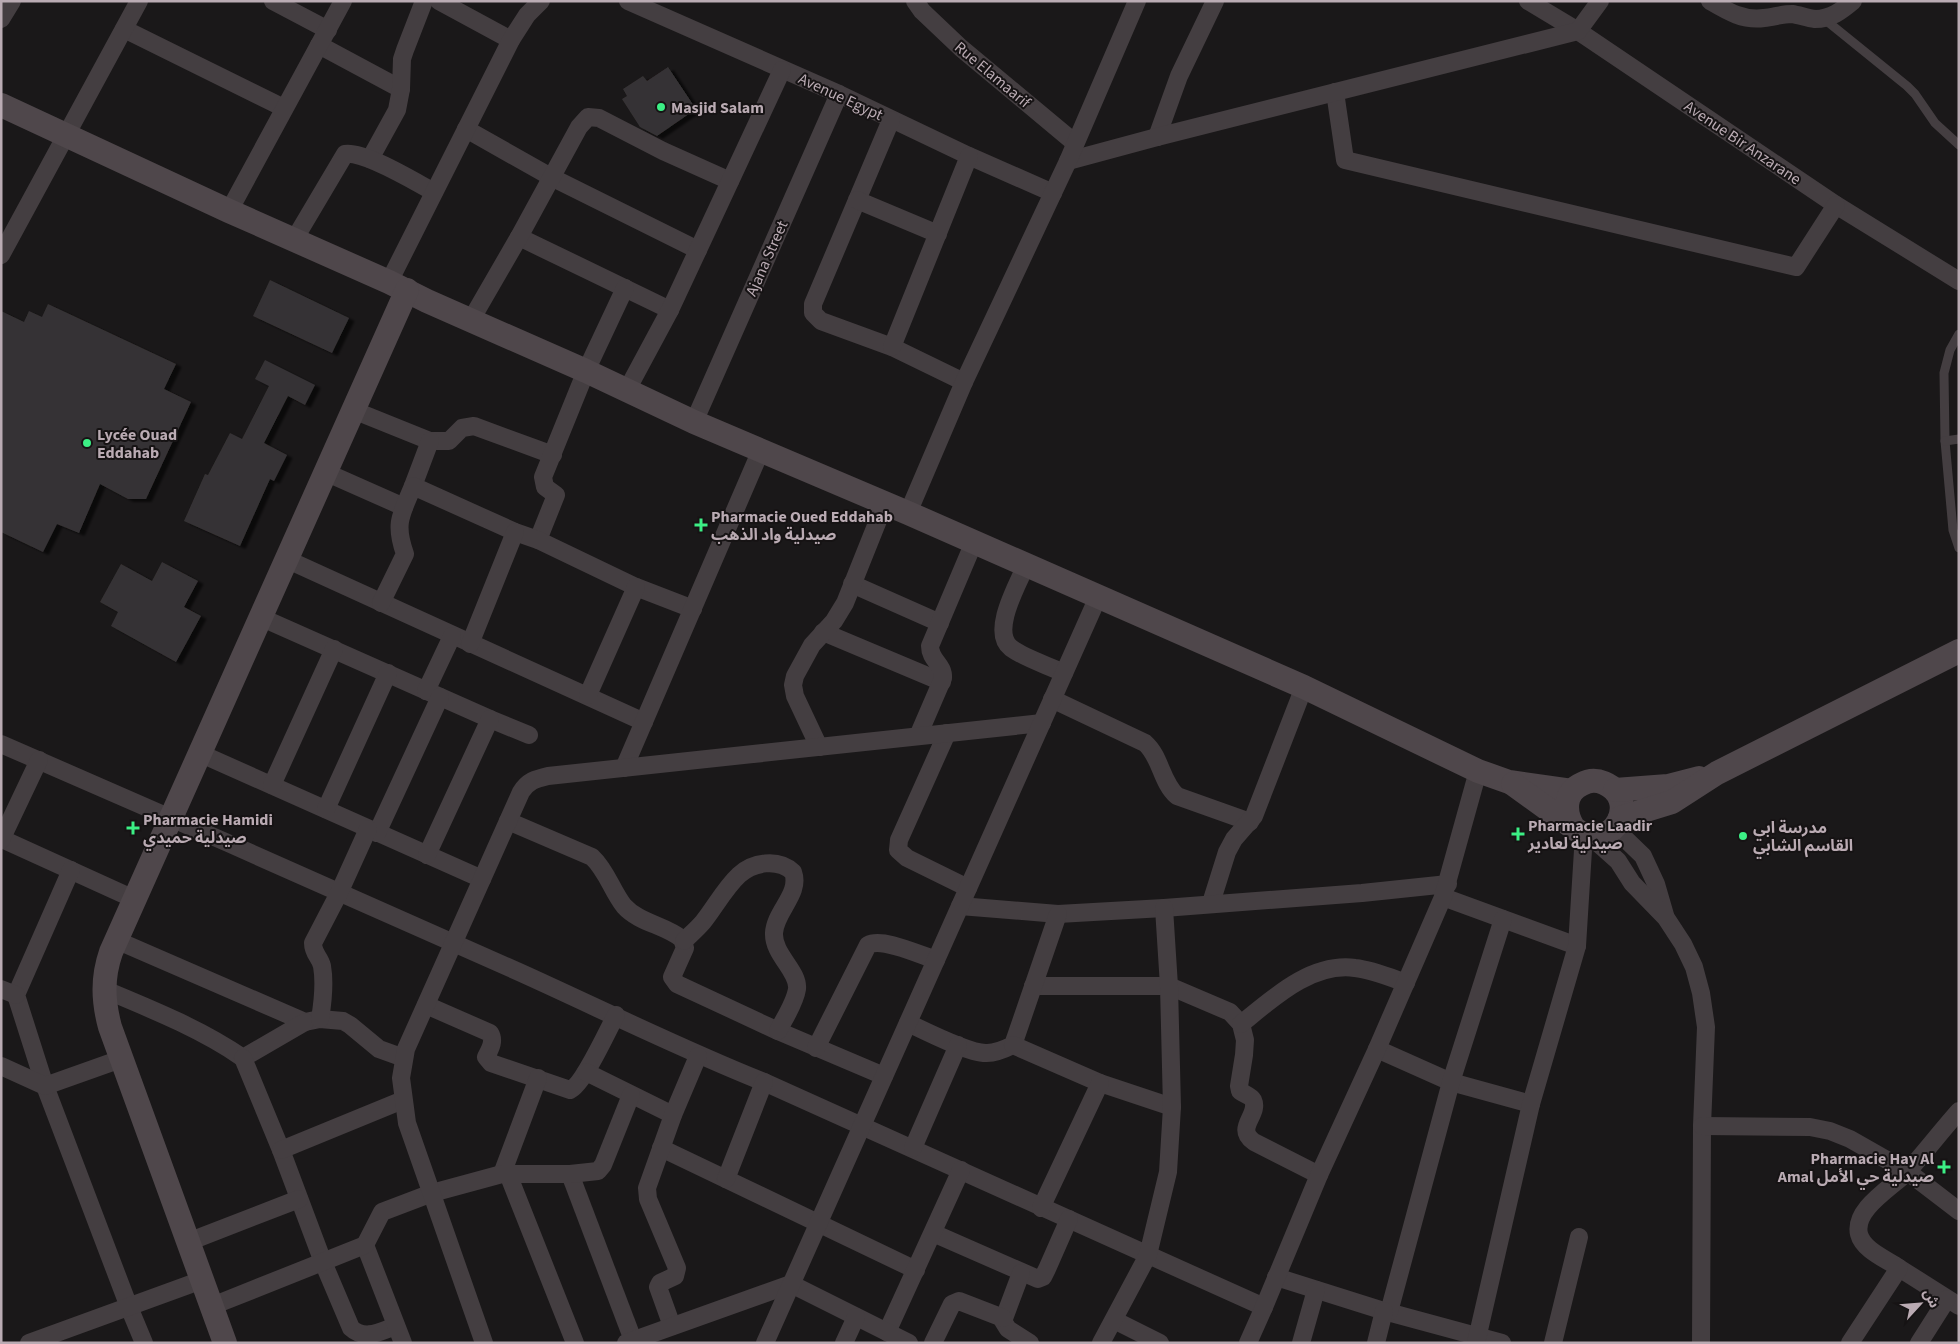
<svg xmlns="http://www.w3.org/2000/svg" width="1960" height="1344" font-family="'Source Sans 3','Noto Sans Arabic',sans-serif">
<defs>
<filter id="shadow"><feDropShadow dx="5.5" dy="3" stdDeviation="1" flood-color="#0009"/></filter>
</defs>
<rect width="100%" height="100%" fill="#1a1819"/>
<!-- building -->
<g fill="#363334" filter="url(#shadow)">
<polygon points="668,67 696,109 657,136 640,127 622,99 627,96 623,89 643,76 647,81"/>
<polygon points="270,280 349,318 332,353 253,316"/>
<polygon points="48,304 176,364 164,389 191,402 146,499 128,499 100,484 79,533 57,524 43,552 1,532 1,311 24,322 29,311 42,317"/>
<polygon points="265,360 315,385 305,405 288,396 264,443 287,455 274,481 270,479 240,546 184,521 205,474 208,475 230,433 242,439 269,386 255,379"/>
<polygon points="162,562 198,581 184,607 201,616 176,662 111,626 118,612 100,602 121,564 152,581"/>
</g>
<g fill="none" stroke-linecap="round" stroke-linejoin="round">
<!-- lane -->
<g stroke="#443e41" stroke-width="9">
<polyline points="1823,18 1907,86 1915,94 1935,123 1959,145"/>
<polyline points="1959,334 1950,350 1944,373 1945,441 1953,530 1959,548"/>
<polyline points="1945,441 1959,439"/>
</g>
<!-- street -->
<g stroke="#443e41" stroke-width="18">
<polyline points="273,1 328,30"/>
<polyline points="439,1 511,40"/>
<polyline points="628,1 839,94 969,156 1053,193"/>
<polyline points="915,1 922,11 961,48 1075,143"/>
<polyline points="1528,1 1578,31 1836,205 1959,281"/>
<path d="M1710,1C1727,11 1743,21 1764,18C1774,17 1782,14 1792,14C1799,15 1807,18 1815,19C1831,19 1841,11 1853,1"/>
<polyline points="1,19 12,1"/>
<polyline points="124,29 284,108"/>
<polyline points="319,45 401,89"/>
<polyline points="1335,92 1345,160 1796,267 1836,205"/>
<polyline points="891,120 813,304 813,313 821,321 892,347 964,382"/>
<polyline points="466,129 551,177 698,250"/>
<polyline points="1157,137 1179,76 1215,1"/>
<polyline points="370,159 397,110 401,89 402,59 405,50 424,1"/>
<polyline points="1068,161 1157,137 1578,31 1600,1"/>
<polyline points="857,200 938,234"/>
<polyline points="229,211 343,1"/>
<polyline points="519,237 670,310"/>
<path d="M294,240L345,154C365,151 415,182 434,192"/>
<polyline points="1,255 139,1"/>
<polyline points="389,282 511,40 527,15 541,1"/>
<polyline points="471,320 519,237 579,127 588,117 599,118 663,151 730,181"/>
<polyline points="892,347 969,156"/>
<polyline points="627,390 670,310 782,70"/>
<polyline points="353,410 430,441 449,441 462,428 474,426 553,455"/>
<polyline points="694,422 839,94"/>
<polyline points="325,472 404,507"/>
<polyline points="413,486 430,441"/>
<polyline points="908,513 964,382 1068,161 1137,1"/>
<polyline points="538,540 556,495 545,487 543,477 586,371 625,288"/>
<polyline points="286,559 644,722"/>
<path d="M1026,565C1018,584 990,632 1011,648C1026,659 1047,665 1064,673"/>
<polyline points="852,584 940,623"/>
<path d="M381,603L405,554C394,523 401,515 413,486L515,532L538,540L636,587L693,609"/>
<polyline points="260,617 490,719 529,735"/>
<polyline points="823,632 942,682"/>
<polyline points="470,644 515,532"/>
<polyline points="426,691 452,636"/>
<polyline points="588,695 636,587"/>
<path d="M1052,699L1145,743C1161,757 1161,782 1177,796L1250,822"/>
<polyline points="947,733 899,840 898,850 907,858 968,888"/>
<path d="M918,736L943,678C944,664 930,661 930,646L974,542"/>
<path d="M1,744C174,819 347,895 519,972C601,1009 681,1049 764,1082L1264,1307"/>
<polyline points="819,747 795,696 793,685 795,676 812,645 834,621 845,603 885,503"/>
<polyline points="199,753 482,879"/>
<polyline points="624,768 761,450"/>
<polyline points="272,785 334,649"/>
<polyline points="326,809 388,673"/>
<path d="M508,821L592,857C607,871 612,891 624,906C639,923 665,925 682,939L685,948L672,977L677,984L778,1031L884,1076"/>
<polyline points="1614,828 1643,856 1656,884 1665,915"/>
<polyline points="377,833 440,697"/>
<polyline points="1590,836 1618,861 1632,883 1666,918 1683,944 1694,967 1701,993 1706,1027 1702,1126 1701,1343"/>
<polyline points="2,839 134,899"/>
<polyline points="1,840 39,760"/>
<polyline points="427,855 490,719"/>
<polyline points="71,870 16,995 45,1086 129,1307 144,1343"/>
<polyline points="1443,897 1577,946"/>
<polyline points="1211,903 1227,852 1234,839 1254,816 1304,687"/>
<polyline points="960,906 1058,914 1164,908 1362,893 1448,884"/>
<polyline points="116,940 305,1022 320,1019 343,1021 350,1025 379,1049 404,1058"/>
<path d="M684,941C690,935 697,929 703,922C715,907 725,888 739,875C753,862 778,858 793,872C801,894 775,911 774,933C773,955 799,971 797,989C795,1003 784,1019 778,1031"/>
<path d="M1033,986H1169L1230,1012L1241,1024L1245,1040L1244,1055L1239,1086L1240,1091C1244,1094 1251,1096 1253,1100C1260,1115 1234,1128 1254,1142L1319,1175"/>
<polyline points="1,989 16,995"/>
<path d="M103,989C151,1009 201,1029 243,1058L305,1022"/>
<path d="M426,1005L490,1033C495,1041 490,1049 486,1057L491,1063L570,1090C583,1085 608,1030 616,1015"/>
<path d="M320,1019C323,1001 325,983 322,966C320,957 313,954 313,943L339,893L368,829"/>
<path d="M908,1023C925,1031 970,1054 987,1053C996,1053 1005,1049 1013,1045L1058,914"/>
<path d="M1241,1024C1272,999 1311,962 1355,968C1373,970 1389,977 1406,983"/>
<polyline points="1013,1045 1100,1083 1172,1107"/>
<path d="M816,1048L868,945C882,937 920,955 936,960"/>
<polyline points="1377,1049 1451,1082 1531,1104"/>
<path d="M243,1058L281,1150L323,1262L351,1328C365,1341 381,1331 396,1326"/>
<polyline points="1,1066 45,1086 121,1059"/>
<polyline points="586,1072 673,1115"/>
<polyline points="1702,1126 1810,1127 1830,1131 1850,1139 1908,1172 1959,1211"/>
<polyline points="661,1148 916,1270"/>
<polyline points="913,1148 958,1045"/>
<polyline points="281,1150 403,1100"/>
<polyline points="502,1174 538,1078"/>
<polyline points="508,1174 575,1343"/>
<polyline points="570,1174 633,1340"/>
<polyline points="726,1179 764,1082"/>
<polyline points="1041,1208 1100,1083"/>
<polyline points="933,1233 1038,1279 1043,1277 1047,1269 1069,1219"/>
<polyline points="188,1242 299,1199"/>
<polyline points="365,1245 403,1343"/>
<polyline points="1899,1268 1959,1306"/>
<polyline points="1021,1273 1003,1321 1008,1329 1030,1343"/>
<polyline points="1276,1277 1384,1311 1502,1343"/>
<polyline points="212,1306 365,1245 382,1212 432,1193 502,1174 570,1174 598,1171 603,1165 631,1095"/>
<polyline points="1389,1312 1451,1082 1503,919"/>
<polyline points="1114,1320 1160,1343"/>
<polyline points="672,1326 658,1287 660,1283 675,1276 677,1268 648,1199 647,1188 673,1115 698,1056"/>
<polyline points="887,1332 961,1170"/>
<polyline points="29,1343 202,1280"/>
<path d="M484,1343L407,1123L401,1078L406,1049L521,792C528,781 535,779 548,776L1042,723"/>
<polyline points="626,1343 791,1284 909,1343"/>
<polyline points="765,1343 1098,597"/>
<polyline points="844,1343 856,1317"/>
<polyline points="933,1343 952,1304 959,1301 1003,1318"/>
<polyline points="1101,1343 1148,1255 1168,1172 1172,1107 1169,986 1164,908"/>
<polyline points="1248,1343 1264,1307 1319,1175 1377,1049 1443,897 1478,771"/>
<polyline points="1301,1343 1316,1290"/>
<polyline points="1376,1343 1384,1311"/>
<polyline points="1476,1343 1531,1104 1577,946 1584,834"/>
<polyline points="1553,1343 1579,1237"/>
<path d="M1850,1343L1899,1268C1886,1259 1863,1250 1859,1234C1853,1208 1895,1186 1909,1170C1926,1151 1942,1130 1959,1111"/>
<polyline points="1919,1343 1947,1299"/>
</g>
<!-- secondary -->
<g stroke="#4f474b" stroke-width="24">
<polyline points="1,105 229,211 389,282 427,301 586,371 694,422 908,513 1304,687 1478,771 1509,782 1572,791"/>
<path d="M1513,784L1578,831C1614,853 1641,799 1604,783C1597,780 1589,780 1582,784C1564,792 1564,812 1573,827"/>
<polyline points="1615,790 1668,786 1699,778"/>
<polyline points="1620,818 1672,802 1717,773 1959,651"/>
<path d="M225,1343L110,1027C103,1001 102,978 111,952L407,290"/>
</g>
</g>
<!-- markers -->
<g fill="#3cef85" stroke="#161314" stroke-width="2">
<circle cx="661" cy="107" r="5"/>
<circle cx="87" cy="443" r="5"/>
<path d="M698.5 517.5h5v5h5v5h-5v5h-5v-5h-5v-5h5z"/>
<path d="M130.5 820.5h5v5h5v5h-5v5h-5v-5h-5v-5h5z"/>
<path d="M1515.5 826.5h5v5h5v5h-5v5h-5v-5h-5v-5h5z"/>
<circle cx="1743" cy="836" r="5"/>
<path d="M1941.5 1159.5h5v5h5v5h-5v5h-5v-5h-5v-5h5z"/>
</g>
<g text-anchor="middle" stroke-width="4" stroke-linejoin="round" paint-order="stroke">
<!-- street labels -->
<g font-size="16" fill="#baabb3" stroke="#161314">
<text transform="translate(993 74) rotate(40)" y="6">Rue Elamaarif</text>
<text transform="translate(841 96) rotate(25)" y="6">Avenue Egypt</text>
<text transform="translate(1743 142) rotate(34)" y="6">Avenue Bir Anzarane</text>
<text transform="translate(766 258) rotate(-66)" y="6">Ajana Street</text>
</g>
<!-- poi labels -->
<g font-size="16" font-weight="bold" fill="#baabb3" stroke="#161314" text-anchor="start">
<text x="671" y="113">Masjid Salam</text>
<text x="97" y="440">Lycée Ouad<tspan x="97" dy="18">Eddahab</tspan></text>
<text x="711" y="522">Pharmacie Oued Eddahab<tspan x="711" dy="18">صيدلية واد الذهب</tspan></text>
<text x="143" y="825">Pharmacie Hamidi<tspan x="143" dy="18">صيدلية حميدي</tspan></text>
<text x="1528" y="831">Pharmacie Laadir<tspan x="1528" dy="18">صيدلية لعادير</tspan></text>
<text x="1753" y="833">مدرسة ابي<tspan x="1753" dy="18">القاسم الشابي</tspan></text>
<text x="1934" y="1164" text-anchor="end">Pharmacie Hay Al<tspan x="1934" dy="18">Amal صيدلية حي الأمل</tspan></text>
</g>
</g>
<!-- border -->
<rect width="1960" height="1344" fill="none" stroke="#baabb3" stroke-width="5"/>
<!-- north arrow -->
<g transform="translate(1920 1304) rotate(64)" stroke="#161314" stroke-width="4" paint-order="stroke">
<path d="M0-4L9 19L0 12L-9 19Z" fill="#baabb3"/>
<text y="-8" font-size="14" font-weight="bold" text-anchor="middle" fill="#baabb3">ش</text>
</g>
</svg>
